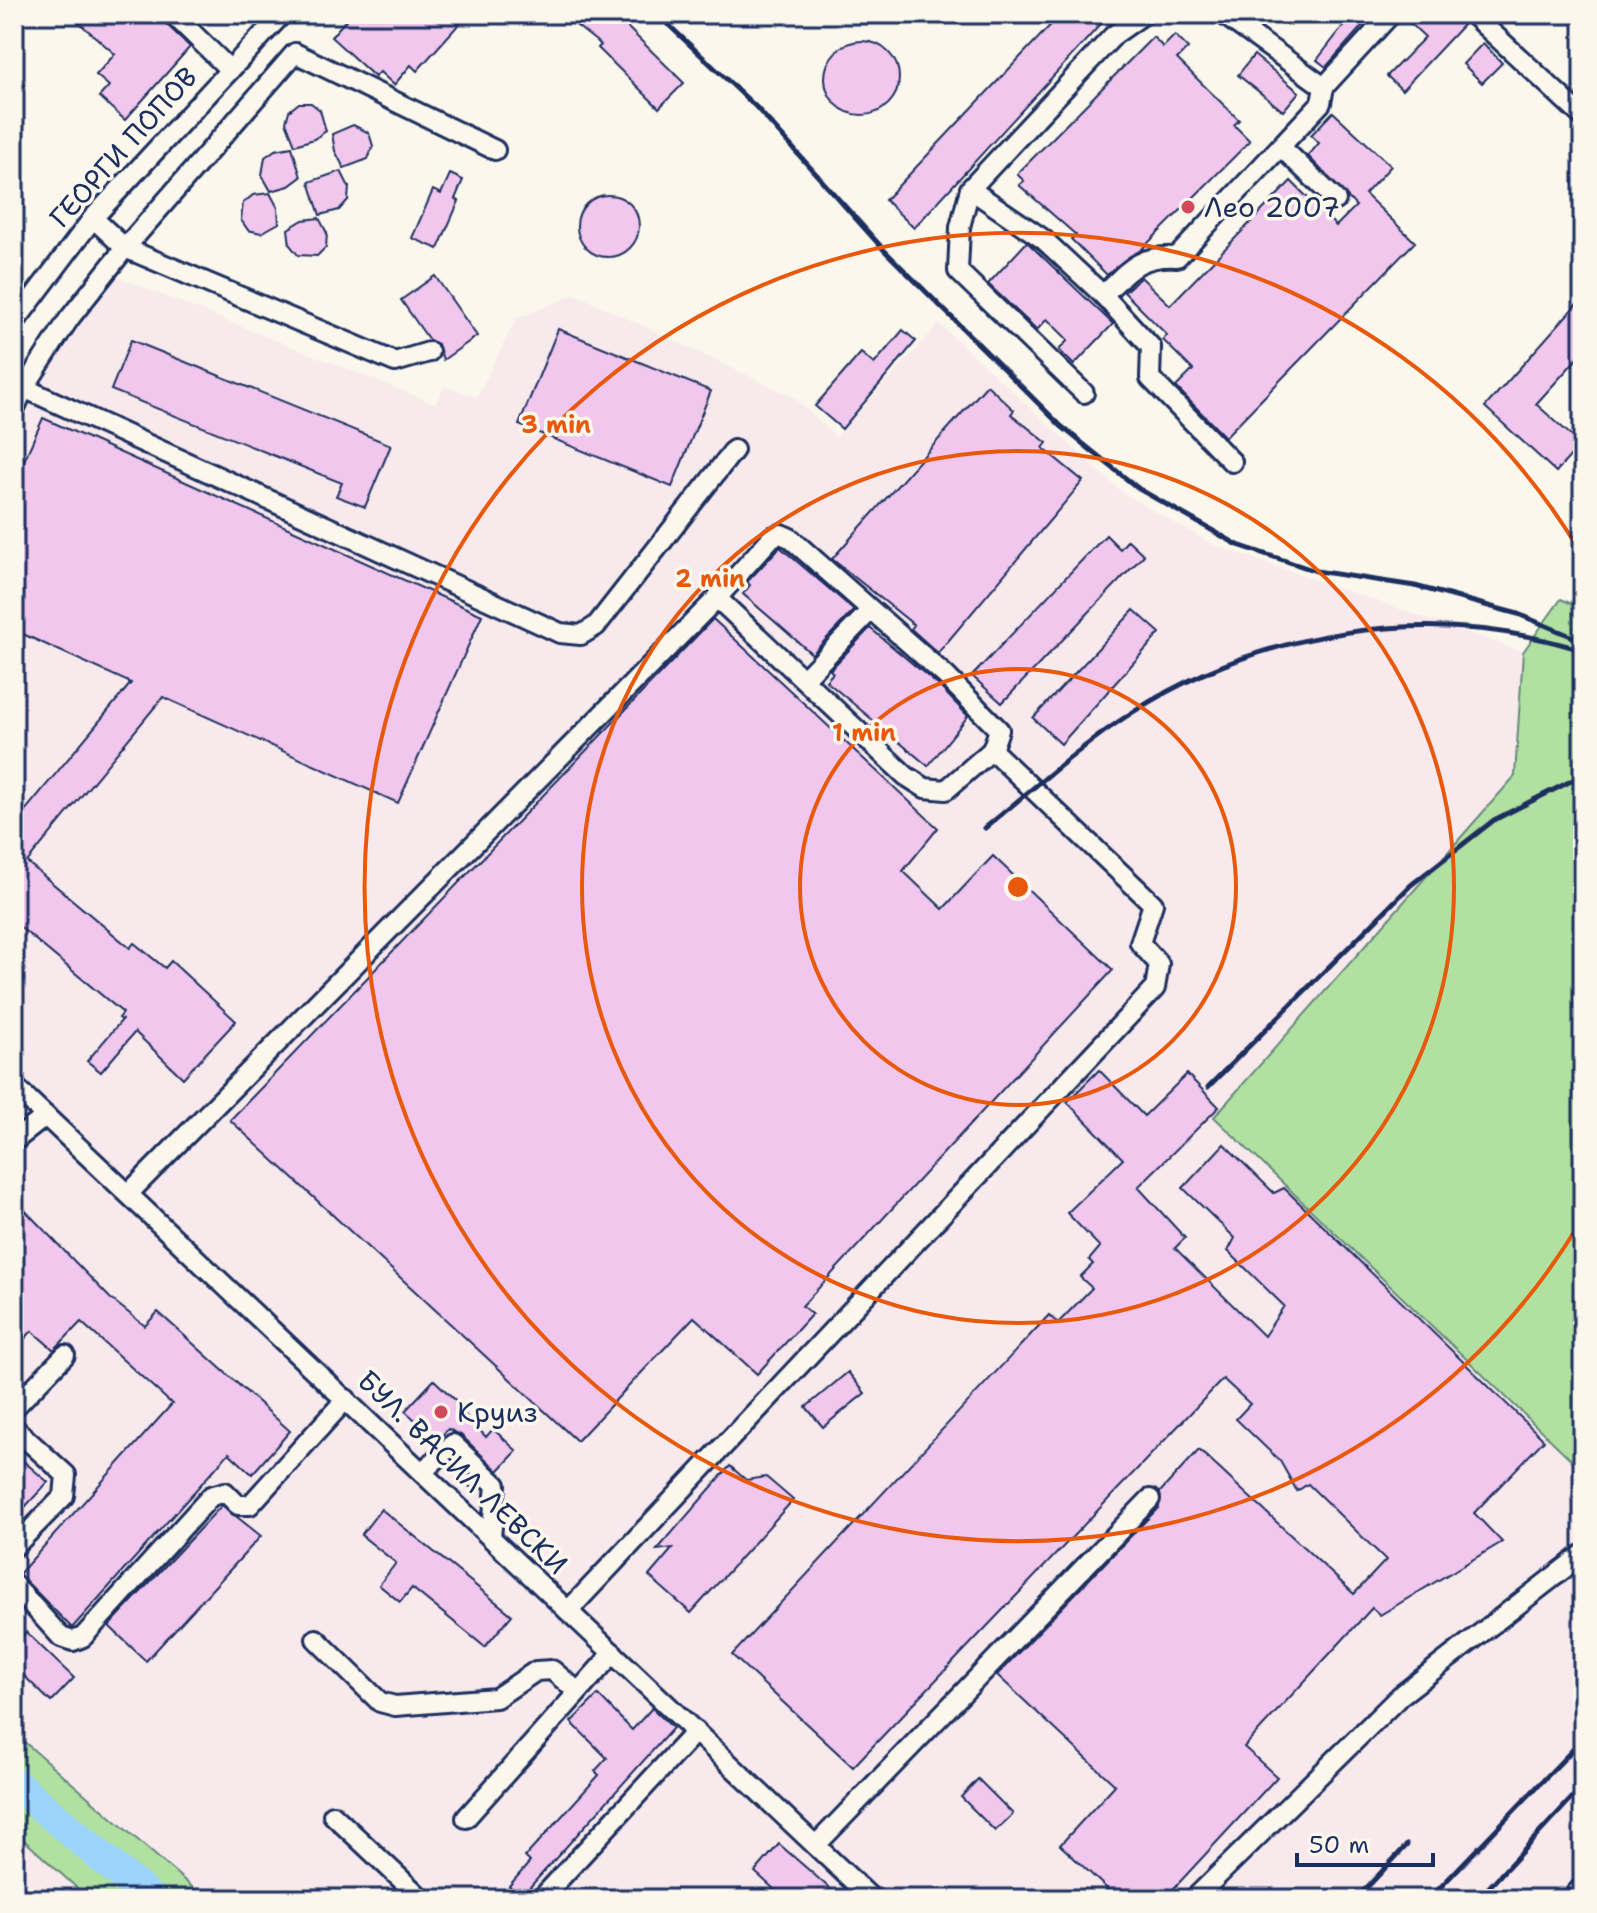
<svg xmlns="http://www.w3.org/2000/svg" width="1597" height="1913" font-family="'Shantell Sans',sans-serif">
<rect width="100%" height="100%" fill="#fbf7ec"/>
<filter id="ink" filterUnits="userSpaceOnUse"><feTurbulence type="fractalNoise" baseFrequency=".0125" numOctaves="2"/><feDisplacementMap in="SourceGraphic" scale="16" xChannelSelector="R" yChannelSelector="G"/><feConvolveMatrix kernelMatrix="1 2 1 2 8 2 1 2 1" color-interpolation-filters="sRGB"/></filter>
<g filter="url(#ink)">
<!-- built -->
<g fill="#f8e9ed">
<polygon points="97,269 435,404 444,386 477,397 516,319 575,294 793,397 836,437 939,324 1124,494 1212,544 1523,652 1515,776 1215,1116 1583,1471 1583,1899 206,1899 14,1733 14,438"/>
<polygon points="14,1831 89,1899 14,1899"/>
</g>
<!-- green -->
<g fill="#b1e1a0" stroke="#66887f" stroke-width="2">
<polygon points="1561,599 1583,609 1583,1471 1214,1117 1515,776 1523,652"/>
<polygon points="14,1733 206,1899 89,1899 14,1831"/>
</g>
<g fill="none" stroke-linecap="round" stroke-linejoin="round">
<!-- river -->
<polyline stroke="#9cd4fb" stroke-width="32" points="14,1783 151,1899"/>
</g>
<!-- building -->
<g fill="#f1c7ee" stroke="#1b2f5e" stroke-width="2">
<polygon points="69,14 161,14 165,23 190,47 125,120 99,97 109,86 96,75 115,54"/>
<polygon points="351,14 468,14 417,71 411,65 394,85 380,72 375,77 331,37"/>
<polygon points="562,14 614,14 684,83 659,108 598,48 601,45"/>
<polygon points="1061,14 1110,14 914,228 885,200"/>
<polygon points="1417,14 1451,14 1463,25 1402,90 1387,76 1425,37 1409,22"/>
<polygon points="1352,15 1364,24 1326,67 1317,60"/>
<polygon points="1175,35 1188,48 1177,59 1239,120 1234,125 1250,141 1142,249 1107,275 1071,239 1076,235 1019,185 1024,181 1017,174 1153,37 1163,47"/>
<circle cx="862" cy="78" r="37"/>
<polygon points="1483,43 1502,63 1482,83 1463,64"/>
<polygon points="1254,55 1299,92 1283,111 1238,75"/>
<polygon points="299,103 311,103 320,110 326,131 314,139 295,145 286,122 289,111"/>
<polygon points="1333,112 1391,166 1365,194 1415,242 1225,437 1176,387 1193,370 1163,340 1167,335 1124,292 1141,277 1170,305 1291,181 1336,226 1356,206 1308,156 1319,143 1311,135"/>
<polygon points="353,125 369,133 373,146 368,159 344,168 335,151 332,134"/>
<polygon points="292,147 301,177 289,186 271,191 262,175 265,157 275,150"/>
<polygon points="341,171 349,187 348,200 339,210 320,215 309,182"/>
<polygon points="450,174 463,180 455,199 459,201 438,249 412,238 433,190 441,194"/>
<polygon points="270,193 278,208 279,223 261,233 248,230 241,220 243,203 253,195"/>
<circle cx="608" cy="226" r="31"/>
<polygon points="319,218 327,233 326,247 317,256 298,255 290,245 288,229 303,220"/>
<polygon points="1027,242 1113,324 1074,365 1059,350 1068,340 1047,319 1037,330 988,284"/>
<polygon points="435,276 477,336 443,360 438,344 429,340 401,300"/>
<polygon points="1583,297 1583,352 1536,404 1581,444 1556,472 1485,407"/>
<polygon points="558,329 711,391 672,487 519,425"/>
<polygon points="903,330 916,341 842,429 815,406 861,353 874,364"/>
<polygon points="131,340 391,445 365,507 336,496 342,483 111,390"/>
<polygon points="987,385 1014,410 1011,414 1047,443 1043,448 1083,481 938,653 911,629 914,625 832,559"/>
<polygon points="43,418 482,615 398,803 163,697 27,862 130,948 134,943 165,968 171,961 236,1021 183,1078 135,1032 101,1072 87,1061 122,1020 119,1018 123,1013 14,922 14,824 131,683 14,630 14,483"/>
<polygon points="1106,535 1120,549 1128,540 1144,555 1002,703 972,676"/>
<polygon points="780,547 854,610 812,654 743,594 750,585 747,582"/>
<polygon points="1134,610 1160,633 1061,744 1033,718"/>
<polygon points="713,619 938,828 903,871 943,909 993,856 1113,970 802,1306 812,1314 757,1374 694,1317 577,1441 230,1120"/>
<polygon points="870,628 938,685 968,716 928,766 826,681 833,673 830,670"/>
<polygon points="1099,1070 1144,1116 1187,1074 1219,1107 1138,1187 1185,1238 1175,1248 1264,1336 1284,1306 1228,1251 1235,1238 1183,1188 1224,1144 1274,1193 1284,1188 1544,1440 1474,1513 1502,1542 1380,1615 1372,1608 1244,1747 1277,1777 1164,1899 1118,1899 1060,1845 1115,1785 997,1675 1159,1507 1160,1492 1199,1450 1354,1594 1386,1560 1308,1484 1297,1491 1280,1461 1236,1419 1250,1404 1223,1379 853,1767 732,1655 1049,1315 1058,1323 1092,1288 1080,1277 1093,1264 1089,1260 1100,1247 1067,1213 1123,1159 1067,1102"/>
<polygon points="14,1199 110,1298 145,1326 158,1312 290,1431 252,1474 229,1453 72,1628 19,1574 172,1404 81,1322 54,1350 32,1331 14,1350"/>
<polygon points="848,1372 865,1393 823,1427 806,1407"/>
<polygon points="434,1380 466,1410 464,1414 486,1437 493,1429 517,1451 498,1471 461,1435 448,1429 438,1440 405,1411"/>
<polygon points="14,1453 48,1482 14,1519"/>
<polygon points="458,1465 481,1488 476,1493 454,1470"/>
<polygon points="730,1466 746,1480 766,1477 793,1500 691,1613 649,1576 673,1548 657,1550"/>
<polygon points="222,1505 261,1536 146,1661 109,1626"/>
<polygon points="381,1509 512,1615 485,1647 412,1588 400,1602 379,1585 396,1563 361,1535"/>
<polygon points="26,1632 74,1678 51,1702 14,1666 14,1645"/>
<polygon points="598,1695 632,1730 652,1708 673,1728 521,1897 509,1886 530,1862 525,1857 599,1775 595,1771 607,1758 571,1722"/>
<polygon points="978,1779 1013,1814 995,1831 961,1797"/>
<polygon points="779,1844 842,1899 785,1899 755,1872"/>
</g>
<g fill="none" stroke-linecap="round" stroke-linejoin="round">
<!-- minor casing -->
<g stroke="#1b2f5e" stroke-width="24">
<g id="minor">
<polyline points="173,14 230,70"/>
<polyline points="1472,14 1583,117"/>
<polyline points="1324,87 1391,14"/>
<polyline points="1282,148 1336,200"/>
<polyline points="970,189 1043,239 1103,295 1151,347 1150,378 1232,462"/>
<polyline points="93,218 125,248 295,53 495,150"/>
<path d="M1103,295C1129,270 1138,255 1177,257L1321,103L1324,87L1223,14"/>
<polyline points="14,323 93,218 282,14"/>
<polyline points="14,383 24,388 69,319 125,248 395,362 429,352"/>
<polyline points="1084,393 958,271 960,227 970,189 1114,35 1144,14"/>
<polyline points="14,410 24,388 560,633 581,635 596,626 734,450"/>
<polyline points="717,598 772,537 781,534 790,538 946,676 999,730 992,750"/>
<polyline points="805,678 870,611"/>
<polyline points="14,1086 872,1899"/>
<polyline points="14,1141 46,1116"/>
<polyline points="129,1193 717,598 906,776 925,788 946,790 992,750 1153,904 1140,943 1159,964 1155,988 568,1611"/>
<polyline points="14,1408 65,1355"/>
<polyline points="14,1428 66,1475 64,1496 14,1547"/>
<polyline points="422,1472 453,1444 496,1485 491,1537"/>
<polyline points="14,1585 61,1637 73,1641 83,1637 211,1496 225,1492 238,1505 250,1505 346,1399"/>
<polyline points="316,1639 380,1702 395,1706 496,1698 536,1671 552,1670 577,1691"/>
<polyline points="333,1815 422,1899"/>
<polyline points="466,1818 613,1653"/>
<polyline points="816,1845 1150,1499"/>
<polyline points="541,1899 696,1731"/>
<polyline points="1194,1899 1400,1696 1583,1554"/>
<polyline points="1571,1899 1583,1886"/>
</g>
</g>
<!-- minor -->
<use href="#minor" stroke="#fbf7ec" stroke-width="18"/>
<!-- rail -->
<g stroke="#1b2f5e" stroke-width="5">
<polyline points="657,14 756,107 884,250 1061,426 1139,489 1238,545 1316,571 1415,586 1518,614 1583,641"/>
<path d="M985,828C1033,789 1080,746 1133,712C1263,629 1427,604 1575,648"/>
<polyline points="1208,1087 1411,885 1494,820 1583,775"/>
<polyline points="1356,1899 1407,1845"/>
<polyline points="1429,1899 1583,1739"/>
<polyline points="1478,1899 1583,1786"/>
</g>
</g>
</g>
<!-- distance rings -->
<g fill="none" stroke="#e8590c" stroke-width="4">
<circle cx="1018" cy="887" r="218"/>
<circle cx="1018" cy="887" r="436"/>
<path d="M1582 1219A654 654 0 1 1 1582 555"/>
</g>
<!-- markers -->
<g fill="#d1495b" stroke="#fbf7ec" stroke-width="3">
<circle cx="1188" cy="207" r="8"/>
<circle cx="441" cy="1412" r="8"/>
</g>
<g text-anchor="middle" stroke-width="7" stroke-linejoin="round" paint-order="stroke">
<!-- street labels -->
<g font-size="28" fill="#1b2f5e" stroke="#fbf7ec">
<text transform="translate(123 147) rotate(-48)" y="10">ГЕОРГИ ПОПОВ</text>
<text transform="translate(463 1472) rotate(44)" y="10">БУЛ. ВАСИЛ ЛЕВСКИ</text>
</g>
<!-- poi labels -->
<g font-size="28" fill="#1b2f5e" stroke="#fbf7ec" text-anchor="start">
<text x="1204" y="217">Лео 2007</text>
<text x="457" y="1422">Круиз</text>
</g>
</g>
<circle cx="1018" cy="887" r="12" fill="#e8590c" stroke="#fbf7ec" stroke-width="4"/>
<g font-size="24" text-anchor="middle" font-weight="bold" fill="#e8590c" stroke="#fbf7ec" stroke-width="7" stroke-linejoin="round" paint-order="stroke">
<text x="556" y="433">3 min</text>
<text x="710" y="587">2 min</text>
<text x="864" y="741">1 min</text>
</g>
<!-- margin -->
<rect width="1597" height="1913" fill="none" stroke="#fbf7ec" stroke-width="48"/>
<rect x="24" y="24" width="1549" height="1865" fill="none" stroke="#1b2f5e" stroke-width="3" filter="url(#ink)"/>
<!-- scale -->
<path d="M1297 1853v12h136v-12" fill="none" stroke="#1b2f5e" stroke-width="4"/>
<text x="1309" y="1853" font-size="24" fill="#1b2f5e" stroke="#fbf7ec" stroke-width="6" paint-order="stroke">50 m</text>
</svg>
